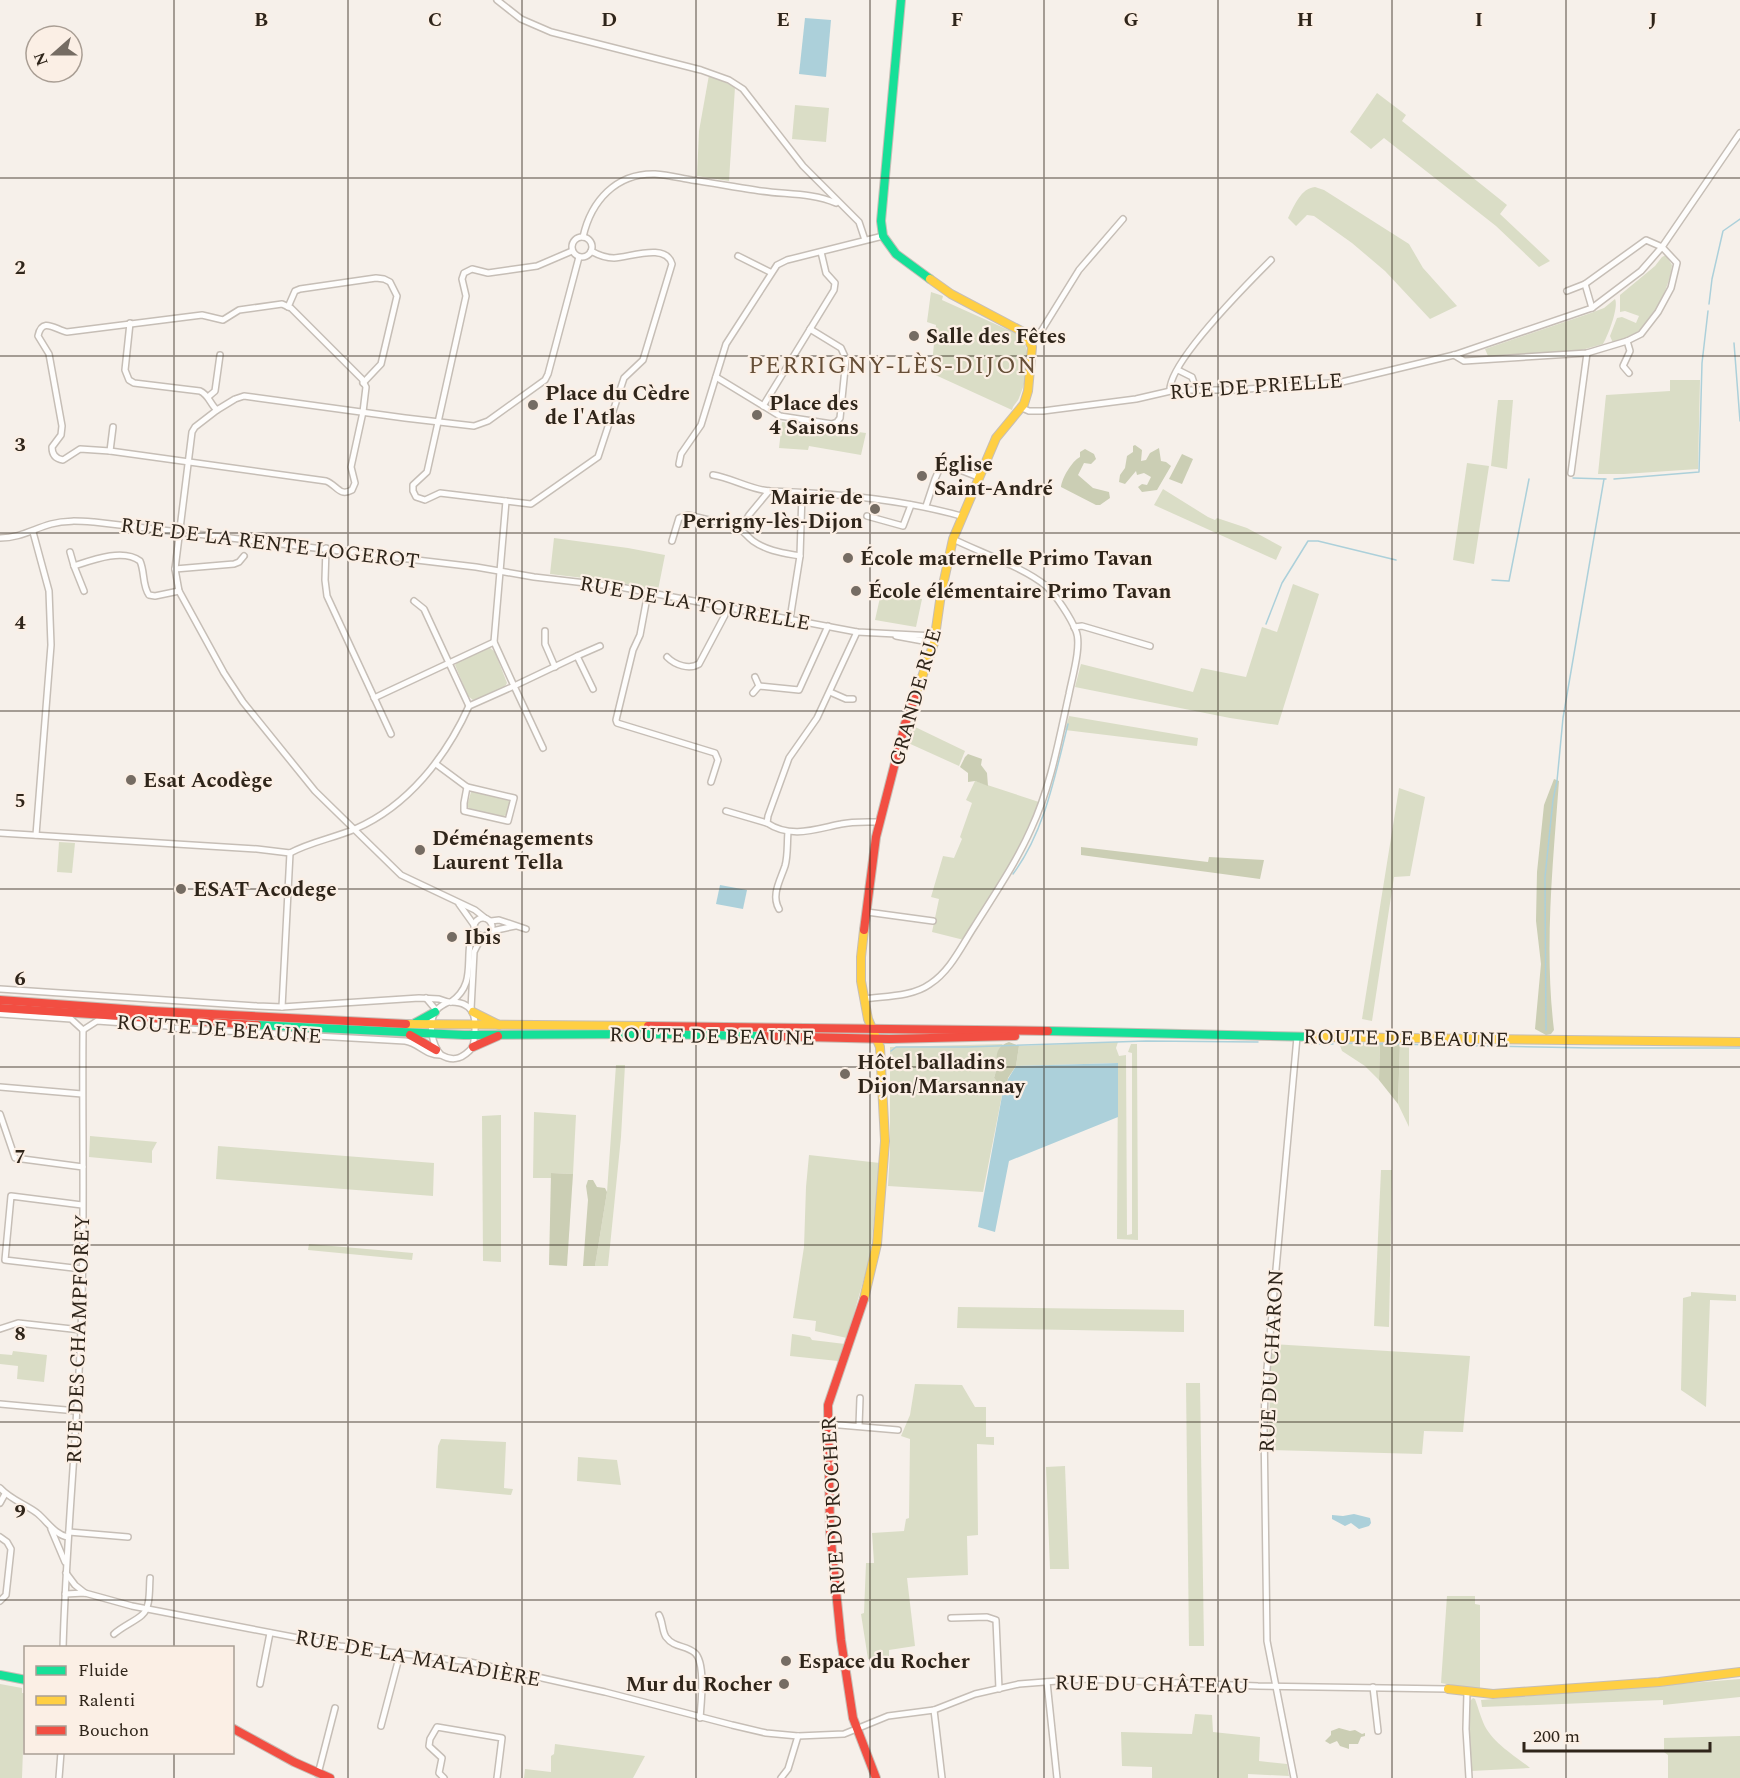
<svg xmlns="http://www.w3.org/2000/svg" width="1740" height="1778" font-family="Spectral,serif">
<rect width="100%" height="100%" fill="#f6f0ea"/>
<!-- green -->
<g fill="#daddc6">
<polygon points="709,75 735,87 729,181 697,176 699,131"/>
<polygon points="1377,93 1406,115 1402,121 1507,205 1500,214 1550,261 1539,267 1496,226 1384,138 1371,149 1350,132"/>
<polygon points="795,105 829,108 826,142 792,139"/>
<path d="M1315,187L1324,190L1409,244L1423,268L1457,306L1430,319L1385,271L1352,243L1314,216L1307,215L1296,226L1288,218C1294,206 1301,188 1315,187Z"/>
<path d="M1666,255L1672,265C1670,287 1652,325 1631,336C1626,339 1619,341 1613,343L1610,336L1617,318L1622,317L1636,323L1639,316L1625,311L1620,312V295L1655,266L1662,257Z"/>
<path d="M931,292L943,296L942,300L1022,336C1032,358 1028,376 1019,398C1017,403 1013,405 1012,410L931,373L936,325L927,322Z"/>
<path d="M1615,299C1619,307 1608,336 1603,344L1571,353L1488,356L1485,349L1588,314L1604,308Z"/>
<polygon points="1670,380 1700,380 1698,469 1624,474 1598,474 1606,395 1670,391"/>
<polygon points="1498,400 1513,400 1507,469 1491,466"/>
<polygon points="782,422 866,433 861,455 809,446 808,450 779,448"/>
<polygon points="1467,463 1489,466 1474,564 1453,560"/>
<polygon points="1163,489 1208,517 1215,520 1217,518 1247,528 1282,547 1276,560 1154,505"/>
<polygon points="554,538 628,548 665,555 658,590 617,582 550,574"/>
<polygon points="1293,584 1319,594 1278,725 1230,718 1075,687 1081,664 1193,692 1201,668 1246,677 1262,627 1277,632"/>
<polygon points="881,593 922,599 916,627 875,620"/>
<polygon points="486,648 490,648 495,652 507,683 504,688 473,700 468,696 455,665 459,661"/>
<polygon points="1069,716 1198,738 1197,746 1065,730"/>
<polygon points="911,725 965,751 959,766 906,742"/>
<polygon points="975,781 1039,802 1014,859 964,940 932,932 939,899 931,897 943,856 954,858 962,839 960,837 972,803 966,800"/>
<polygon points="1399,788 1425,797 1410,876 1394,877 1372,1021 1362,1019"/>
<path d="M476,790L509,797L512,802L509,814C500,820 473,815 467,806L471,792Z"/>
<polygon points="59,842 75,843 72,873 57,872"/>
<polygon points="1118,1042 1116,1048 1119,1056 1126,1055 1127,1235 1132,1234 1132,1053 1128,1052 1131,1044 1137,1044 1138,1240 1117,1239 1118,1063 1016,1066 1019,1046"/>
<polygon points="1339,1043 1380,1043 1379,1080 1365,1066 1342,1051"/>
<polygon points="1400,1043 1409,1044 1409,1127 1398,1104"/>
<path d="M1003,1044C993,1054 999,1066 994,1078L999,1084L1004,1085L983,1192L888,1186L890,1151V1047Z"/>
<polygon points="616,1065 625,1065 621,1137 608,1266 595,1266 607,1192"/>
<polygon points="534,1112 576,1115 573,1174 551,1173 551,1178 533,1178"/>
<polygon points="501,1115 501,1262 483,1261 482,1116"/>
<polygon points="90,1136 157,1142 152,1151 152,1163 89,1157"/>
<polygon points="218,1146 434,1163 433,1196 216,1179"/>
<polygon points="809,1155 880,1163 870,1257 847,1338 815,1331 816,1321 793,1318 804,1247 806,1187"/>
<polygon points="1381,1170 1392,1170 1389,1327 1374,1326"/>
<polygon points="309,1244 413,1253 412,1260 308,1250"/>
<polygon points="1691,1292 1736,1295 1736,1301 1710,1300 1706,1407 1681,1390 1683,1298 1691,1296"/>
<polygon points="958,1307 1184,1310 1184,1332 957,1328"/>
<polygon points="792,1334 810,1337 812,1340 845,1344 838,1361 790,1356"/>
<polygon points="1272,1344 1470,1356 1463,1432 1424,1431 1422,1454 1269,1450 1270,1365"/>
<polygon points="13,1351 47,1355 44,1382 17,1379 18,1366 0,1364 0,1354 12,1355"/>
<polygon points="1186,1383 1200,1383 1204,1646 1189,1646"/>
<polygon points="915,1384 962,1385 975,1407 986,1407 986,1437 994,1437 994,1445 977,1444 978,1535 967,1536 968,1575 907,1578 915,1646 889,1650 889,1656 868,1659 861,1614 864,1613 866,1563 874,1563 872,1533 904,1531 906,1519 909,1518 910,1439 901,1436 910,1415"/>
<polygon points="441,1439 506,1442 504,1488 513,1489 511,1495 436,1488 438,1446"/>
<polygon points="578,1457 617,1460 621,1485 577,1481"/>
<polygon points="1065,1466 1069,1569 1050,1569 1046,1467"/>
<polygon points="1447,1596 1475,1596 1475,1604 1480,1605 1480,1690 1441,1683"/>
<polygon points="1740,1679 1740,1697 1663,1705 1663,1700 1482,1707 1481,1700"/>
<polygon points="0,1684 22,1688 22,1693 25,1693 22,1778 0,1778"/>
<path d="M1473,1698L1475,1699C1478,1707 1480,1715 1483,1722C1491,1742 1514,1755 1530,1768L1471,1771L1469,1702Z"/>
<polygon points="1195,1714 1212,1715 1213,1732 1260,1737 1259,1761 1287,1764 1289,1776 1248,1774 1248,1778 1152,1778 1152,1767 1122,1766 1121,1732 1192,1734"/>
<polygon points="1740,1736 1740,1778 1668,1778 1668,1755 1664,1752 1664,1738"/>
<polygon points="555,1744 645,1756 633,1778 524,1778 525,1769 551,1772 551,1756 554,1754"/>
</g>
<!-- forest -->
<g fill="#cbceb4">
<polygon points="1135,445 1142,450 1141,461 1146,460 1150,453 1159,448 1161,461 1166,462 1171,466 1157,490 1142,492 1138,487 1142,484 1147,485 1151,477 1144,473 1137,475 1136,471 1125,484 1119,482 1120,475 1125,468 1127,456 1133,452 1133,446"/>
<path d="M1085,449L1094,454L1096,459L1091,464L1084,463L1078,475L1093,488L1109,492L1110,498L1100,505H1096L1061,487C1062,478 1072,461 1080,457V452Z"/>
<polygon points="1182,454 1193,459 1182,484 1169,479"/>
<polygon points="968,754 982,759 981,765 987,773 988,786 975,781 968,782 968,773 960,767 965,757"/>
<path d="M1554,779L1559,781C1553,863 1544,947 1554,1030L1551,1034L1546,1035L1535,1029L1541,964L1536,921L1537,872L1544,805Z"/>
<polygon points="1081,847 1208,862 1209,857 1264,860 1260,879 1081,855"/>
<path d="M1009,1042L1019,1046L1016,1066L1008,1078L1007,1085L999,1084L994,1078C1000,1063 990,1048 1009,1042Z"/>
<polygon points="1380,1043 1400,1043 1398,1104 1379,1080"/>
<polygon points="551,1173 573,1174 567,1266 549,1265"/>
<polygon points="588,1180 593,1180 597,1187 605,1188 607,1192 595,1266 583,1266 588,1200 586,1186"/>
<polygon points="1339,1728 1350,1731 1355,1730 1362,1734 1365,1733 1365,1736 1361,1737 1358,1744 1349,1744 1349,1749 1340,1746 1337,1741 1330,1744 1325,1741 1331,1735 1331,1731"/>
</g>
<!-- water -->
<g fill="#acd0da">
<polygon points="805,18 831,20 826,77 799,74"/>
<polygon points="720,885 747,890 743,909 716,904"/>
<polygon points="1118,1063 1118,1117 1009,1161 995,1232 978,1227 1004,1085 1007,1085 1008,1079 1016,1066"/>
<polygon points="1354,1514 1370,1518 1371,1523 1369,1526 1359,1529 1351,1523 1345,1526 1332,1519 1332,1515 1343,1516"/>
</g>
<g fill="none" stroke-linecap="round" stroke-linejoin="round">
<!-- stream -->
<g stroke="#acd0da" stroke-width="1.5">
<polyline points="1709,304 1712,279 1723,231 1740,219"/>
<polyline points="1734,343 1740,421"/>
<polyline points="1573,478 1606,479"/>
<polyline points="1614,479 1699,472 1702,363 1708,311"/>
<polyline points="1492,580 1509,581 1529,479"/>
<polyline points="1266,624 1282,583 1308,541 1318,541 1396,560"/>
<path d="M1013,874C1045,831 1055,775 1068,724"/>
<polyline points="1546,1030 1545,877 1553,800 1557,781 1563,718 1604,479"/>
<polyline points="1341,1043 1593,1048 1740,1048"/>
<polyline points="1305,1044 1333,1044"/>
<polyline points="891,1051 896,1047 967,1047 1146,1041 1258,1042"/>
</g>
<!-- street casing -->
<g stroke="#c6beb6" stroke-width="8">
<g id="street">
<polyline points="497,0 521,19 551,32 701,70 729,80 743,89 803,166 859,222 865,240"/>
<circle cx="582" cy="247" r="10"/>
<path d="M583,237C591,201 616,173 655,174C668,175 680,178 692,180C713,183 734,187 755,190C782,195 810,192 836,203"/>
<path d="M572,251L537,266L488,273L472,269L464,273L462,279L466,296L427,472L413,485V491L416,497L425,500L440,493L531,504L598,457L624,378L643,360L672,264C666,243 631,257 614,258C606,258 598,255 591,251"/>
<polyline points="738,256 770,272"/>
<polyline points="1585,284 1592,308"/>
<path d="M282,304L291,308L362,379L366,387L363,412L351,467L355,483L352,490C339,497 337,485 326,481L110,451L80,449L63,460C56,459 52,455 52,447L61,435L62,426L49,354L38,336C42,316 56,330 67,332L202,315L223,320L239,310Z"/>
<polyline points="288,307 295,291 300,289 376,278 384,279 390,282 397,296 381,364 363,383"/>
<path d="M130,323L125,370L129,380L134,383L200,391C209,395 210,404 217,410L235,399L244,396L405,418L474,426L488,421L545,380L548,374L579,257"/>
<polyline points="1030,340 1040,333 1079,270 1123,219"/>
<polyline points="1627,341 1630,351 1623,366 1629,373"/>
<polyline points="1454,355 1464,361 1587,353 1627,341 1641,334 1658,312 1671,288 1677,263 1662,247 1646,240 1585,284 1567,291"/>
<polyline points="1178,370 1192,377 1196,389"/>
<polyline points="716,377 780,416 832,424 837,422 840,418 846,359 841,348 810,329"/>
<path d="M1170,390C1169,362 1249,282 1271,260"/>
<polyline points="208,397 215,391 220,355"/>
<polyline points="763,406 834,290 835,283 826,273 821,252"/>
<polyline points="1022,408 1029,411 1043,411 1136,399 1175,390 1234,390 1342,382 1454,355 1592,308 1641,271 1662,247 1740,133"/>
<polyline points="217,410 195,427 192,432 175,569 179,591 224,673 243,702 315,791 401,875 475,910 485,918"/>
<polyline points="110,451 113,427"/>
<polyline points="679,464 681,454 701,425 726,344 777,265 787,260 883,236"/>
<polyline points="1571,473 1587,353"/>
<path d="M713,475C732,478 751,490 770,491C832,493 901,499 961,516"/>
<polyline points="926,506 935,479 942,463 978,477"/>
<polyline points="867,516 903,526 911,505"/>
<polyline points="741,529 749,515 769,491"/>
<polyline points="33,532 49,591 51,645 36,835"/>
<path d="M0,538C20,538 33,529 51,524C65,520 79,521 94,522L476,567L534,577L620,587L857,632L935,636"/>
<path d="M672,541L679,518L688,515L734,526C743,529 746,536 753,541C767,551 784,553 800,556"/>
<polyline points="326,548 325,580 327,596 391,734"/>
<polyline points="70,552 74,566"/>
<polyline points="175,569 234,564 239,562 244,556"/>
<path d="M84,591L74,566C92,560 123,548 140,561C145,572 142,585 149,595L155,596L179,591"/>
<polyline points="648,592 640,635 633,650 616,720 617,723 715,753 718,760 711,782"/>
<polyline points="790,619 800,556 802,493"/>
<polyline points="1074,627 1082,626 1150,646"/>
<polyline points="545,631 545,644 555,667"/>
<polyline points="896,636 934,643"/>
<polygon points="494,642 514,686 469,706 449,663"/>
<polyline points="494,642 506,501"/>
<path d="M667,657C675,665 689,670 699,664L725,615L726,608"/>
<polyline points="755,677 759,686"/>
<polyline points="593,689 577,656 600,646"/>
<polyline points="830,692 846,699 853,699"/>
<polyline points="753,693 759,686 799,690 828,626"/>
<polyline points="374,698 449,663 424,609 414,601"/>
<polyline points="543,748 514,686 577,656"/>
<polyline points="436,764 467,787"/>
<polygon points="467,787 514,798 508,821 464,811 464,803"/>
<polyline points="726,811 767,823 768,816 789,758 817,718 857,632"/>
<path d="M767,823C791,839 816,829 841,824C854,821 867,822 880,822"/>
<polyline points="0,833 257,849 290,853"/>
<path d="M290,853C310,842 334,838 355,829C408,806 446,757 469,706"/>
<polyline points="459,904 474,925"/>
<path d="M779,909C771,895 780,881 785,866C788,856 787,843 788,832"/>
<polyline points="867,912 933,921"/>
<circle cx="483" cy="927" r="9"/>
<polyline points="491,921 499,920 526,929"/>
<polyline points="492,931 515,926"/>
<polyline points="0,989 257,1006 282,1007 419,998 439,999 448,1002"/>
<polyline points="426,998 436,1010"/>
<path d="M864,999C885,996 912,997 930,984C950,971 961,947 974,927C994,895 1016,863 1031,829C1051,786 1059,739 1069,694C1072,678 1082,645 1076,631C1071,618 1056,595 1046,586C1025,568 979,552 953,539"/>
<path d="M448,1002C479,1000 477,1024 473,1047C464,1057 455,1063 441,1055C432,1045 428,1024 435,1012C438,1007 443,1005 448,1002Z"/>
<path d="M451,1002C479,982 462,956 474,930"/>
<polyline points="282,1007 290,853"/>
<polyline points="471,1009 474,952 478,944 485,937"/>
<polyline points="0,1014 71,1019 83,1030"/>
<path d="M83,1030L97,1021L167,1026L171,1028L405,1041C419,1043 426,1056 441,1055"/>
<polyline points="0,1087 82,1094"/>
<polyline points="0,1114 15,1158 83,1167"/>
<polyline points="82,1269 5,1260 11,1196 82,1205"/>
<polyline points="0,1329 18,1323 81,1330"/>
<polyline points="0,1404 77,1411"/>
<polyline points="828,1424 898,1430"/>
<polyline points="859,1426 860,1398"/>
<path d="M0,1488C11,1500 25,1504 37,1513C47,1521 55,1535 68,1537"/>
<polyline points="0,1503 5,1494"/>
<polyline points="51,1529 65,1562"/>
<polyline points="69,1532 128,1537"/>
<polyline points="0,1537 7,1542 11,1549 6,1595 0,1601"/>
<polyline points="66,1573 75,1585 85,1593"/>
<polyline points="65,1594 85,1593 132,1606 340,1646 470,1662 605,1692 732,1725 766,1733 798,1736 844,1734 888,1716 934,1710 975,1694 1019,1684 1083,1679 1258,1686 1448,1689"/>
<path d="M659,1615C663,1622 662,1631 666,1637C674,1648 686,1645 695,1653C706,1663 701,1704 700,1718"/>
<polyline points="951,1618 987,1617 996,1620 999,1689"/>
<path d="M114,1634C123,1626 134,1622 142,1615C151,1608 149,1588 150,1578"/>
<path d="M63,1648C66,1542 77,1436 81,1330C85,1230 82,1130 83,1030"/>
<polyline points="1047,1682 1057,1778"/>
<polyline points="260,1684 270,1633"/>
<polyline points="1373,1687 1378,1731"/>
<polyline points="1467,1692 1466,1729 1469,1778"/>
<polyline points="934,1710 942,1778"/>
<polyline points="381,1726 400,1654"/>
<polyline points="318,1774 335,1708"/>
<polyline points="59,1778 61,1752"/>
<polyline points="444,1778 439,1773 442,1758 429,1746 430,1739 437,1727 502,1738 497,1778"/>
<polyline points="781,1778 788,1769 798,1736"/>
<polyline points="1294,1778 1267,1641 1264,1425 1265,1391 1297,1037"/>
</g>
</g>
<!-- fast casing -->
<g stroke="#c6beb6" stroke-width="10">
<g id="fast">
<polyline points="901,0 881,221 883,236 896,254 930,279"/>
<polyline points="415,1023 435,1012"/>
<polyline points="257,1025 464,1035 648,1034 761,1036"/>
<polyline points="1048,1031 1318,1037"/>
<polyline points="0,1675 26,1680"/>
</g>
</g>
<!-- slow casing -->
<g stroke="#c6beb6" stroke-width="10">
<g id="slow">
<polyline points="915,697 934,643 941,594 953,539 996,438 1024,404 1028,391 1032,347 1025,333 951,294 930,279"/>
<polyline points="473,1012 499,1025"/>
<polyline points="406,1024 648,1026"/>
<polyline points="1318,1037 1740,1042"/>
<polyline points="864,1299 877,1244 885,1141 880,1047 868,1019 861,981 861,957 864,930"/>
<polyline points="1448,1689 1493,1694 1659,1682 1740,1672"/>
</g>
</g>
<!-- jam casing -->
<g stroke="#c6beb6" stroke-width="10">
<g id="jam">
<polyline points="864,930 876,837 905,724 915,697"/>
<polyline points="0,1000 152,1011 406,1024"/>
<polyline points="0,1008 257,1025"/>
<polyline points="648,1026 1048,1031"/>
<polyline points="410,1035 436,1050"/>
<polyline points="761,1036 889,1039 1015,1036"/>
<polyline points="473,1047 498,1036"/>
<polyline points="864,1299 828,1405 830,1531 841,1640 853,1718 876,1778"/>
<polyline points="232,1728 294,1762 330,1778"/>
</g>
</g>
<!-- street -->
<use href="#street" stroke="#fefdfc" stroke-width="5"/>
<!-- fast -->
<use href="#fast" stroke="#16e098" stroke-width="8"/>
<!-- slow -->
<use href="#slow" stroke="#ffcf43" stroke-width="8"/>
<!-- jam -->
<use href="#jam" stroke="#f24e42" stroke-width="8"/>
</g>
<!-- grid -->
<path fill="none" stroke="#2f251a" stroke-width="1.5" stroke-opacity="0.55" d="M174,0V1648M348,0V1778M522,0V1778M696,0V1778M870,0V1778M1044,0V1778M1218,0V1778M1392,0V1778M1566,0V1778M0,178H1740M0,356H1740M0,533H1740M0,711H1740M0,889H1740M0,1067H1740M0,1245H1740M0,1422H1740M0,1600H1740M174,1752V1778"/>
<!-- markers -->
<g fill="#756c63" stroke="#fbefe5" stroke-width="2">
<circle cx="914" cy="336" r="6"/>
<circle cx="533" cy="405" r="6"/>
<circle cx="757" cy="415" r="6"/>
<circle cx="922" cy="476" r="6"/>
<circle cx="875" cy="509" r="6"/>
<circle cx="848" cy="558" r="6"/>
<circle cx="856" cy="591" r="6"/>
<circle cx="131" cy="780" r="6"/>
<circle cx="420" cy="850" r="6"/>
<circle cx="181" cy="889" r="6"/>
<circle cx="452" cy="937" r="6"/>
<circle cx="845" cy="1074" r="6"/>
<circle cx="786" cy="1661" r="6"/>
<circle cx="784" cy="1684" r="6"/>
</g>
<g text-anchor="middle" stroke-width="4.5" stroke-linejoin="round" paint-order="stroke">
<!-- poi labels -->
<g font-size="21" font-weight="bold" fill="#2f251a" stroke="#fbefe5" text-anchor="start">
<text x="926" y="343">Salle des Fêtes</text>
<text x="545" y="400">Place du Cèdre<tspan x="545" dy="24">de l'Atlas</tspan></text>
<text x="769" y="410">Place des<tspan x="769" dy="24">4 Saisons</tspan></text>
<text x="934" y="471">Église<tspan x="934" dy="24">Saint-André</tspan></text>
<text x="863" y="504" text-anchor="end">Mairie de<tspan x="863" dy="24">Perrigny-lès-Dijon</tspan></text>
<text x="860" y="565">École maternelle Primo Tavan</text>
<text x="868" y="598">École élémentaire Primo Tavan</text>
<text x="143" y="787">Esat Acodège</text>
<text x="432" y="845">Déménagements<tspan x="432" dy="24">Laurent Tella</tspan></text>
<text x="193" y="896">ESAT Acodege</text>
<text x="464" y="944">Ibis</text>
<text x="857" y="1069">Hôtel balladins<tspan x="857" dy="24">Dijon/Marsannay</tspan></text>
<text x="798" y="1668">Espace du Rocher</text>
<text x="772" y="1691" text-anchor="end">Mur du Rocher</text>
</g>
<!-- street labels -->
<g font-size="21" fill="#2f251a" stroke="#fbefe5">
<text transform="translate(1256 386) rotate(-4)" y="7">RUE DE PRIELLE</text>
<text transform="translate(270 543) rotate(7)" y="7">RUE DE LA RENTE LOGEROT</text>
<text transform="translate(695 603) rotate(10)" y="7">RUE DE LA TOURELLE</text>
<text transform="translate(915 697) rotate(-74)" y="7">GRANDE RUE</text>
<text transform="translate(219 1029) rotate(4)" y="7">ROUTE DE BEAUNE</text>
<text transform="translate(712 1036) rotate(1)" y="7">ROUTE DE BEAUNE</text>
<text transform="translate(1406 1038) rotate(1)" y="7">ROUTE DE BEAUNE</text>
<text transform="translate(78 1339) rotate(-88)" y="7">RUE DES CHAMPFOREY</text>
<text transform="translate(1271 1361) rotate(-87)" y="7">RUE DU CHARON</text>
<text transform="translate(833 1506) rotate(-93)" y="7">RUE DU ROCHER</text>
<text transform="translate(418 1658) rotate(10)" y="7">RUE DE LA MALADIÈRE</text>
<text transform="translate(1152 1684) rotate(1)" y="7">RUE DU CHÂTEAU</text>
</g>
<!-- quarter labels -->
<g font-size="24" letter-spacing="1.5" fill="#664f38" stroke="#fbefe5">
<text x="893" y="373">PERRIGNY-LÈS-DIJON</text>
</g>
</g>
<g font-size="20" text-anchor="middle" font-weight="bold" fill="#2f251a" stroke="#fbefe5" stroke-width="4.5" stroke-linejoin="round" paint-order="stroke">
<text x="261" y="26">B</text>
<text x="435" y="26">C</text>
<text x="609" y="26">D</text>
<text x="783" y="26">E</text>
<text x="957" y="26">F</text>
<text x="1131" y="26">G</text>
<text x="1305" y="26">H</text>
<text x="1479" y="26">I</text>
<text x="1653" y="26">J</text>
<text x="20" y="274">2</text>
<text x="20" y="451">3</text>
<text x="20" y="629">4</text>
<text x="20" y="807">5</text>
<text x="20" y="985">6</text>
<text x="20" y="1163">7</text>
<text x="20" y="1340">8</text>
<text x="20" y="1518">9</text>
</g>
<!-- legend -->
<rect x="24" y="1646" width="210" height="108" fill="#fbefe5" stroke="#a99e94" stroke-width="1.5"/>
<rect x="36" y="1666" width="30" height="9" fill="#16e098" stroke="#a99e94" stroke-width="1.5"/>
<text x="78" y="1676" font-size="18" fill="#2f251a">Fluide</text>
<rect x="36" y="1696" width="30" height="9" fill="#ffcf43" stroke="#a99e94" stroke-width="1.5"/>
<text x="78" y="1706" font-size="18" fill="#2f251a">Ralenti</text>
<rect x="36" y="1726" width="30" height="9" fill="#f24e42" stroke="#a99e94" stroke-width="1.5"/>
<text x="78" y="1736" font-size="18" fill="#2f251a">Bouchon</text>
<!-- north arrow -->
<g transform="translate(54 54) rotate(249)"><circle r="28" fill="#fbefe5" stroke="#a99e94" stroke-width="1.5"/>
<path d="M0-4.5L10 22L0 15L-10 22Z" fill="#756c63"/>
<text y="-9" font-size="16" font-weight="bold" text-anchor="middle" fill="#2f251a">N</text>
</g>
<!-- scale -->
<path d="M1524 1742v9h186v-9" fill="none" stroke="#2f251a" stroke-width="3"/>
<text x="1533" y="1742" font-size="18" fill="#2f251a" stroke="#fbefe5" stroke-width="4.5" paint-order="stroke">200 m</text>
</svg>
